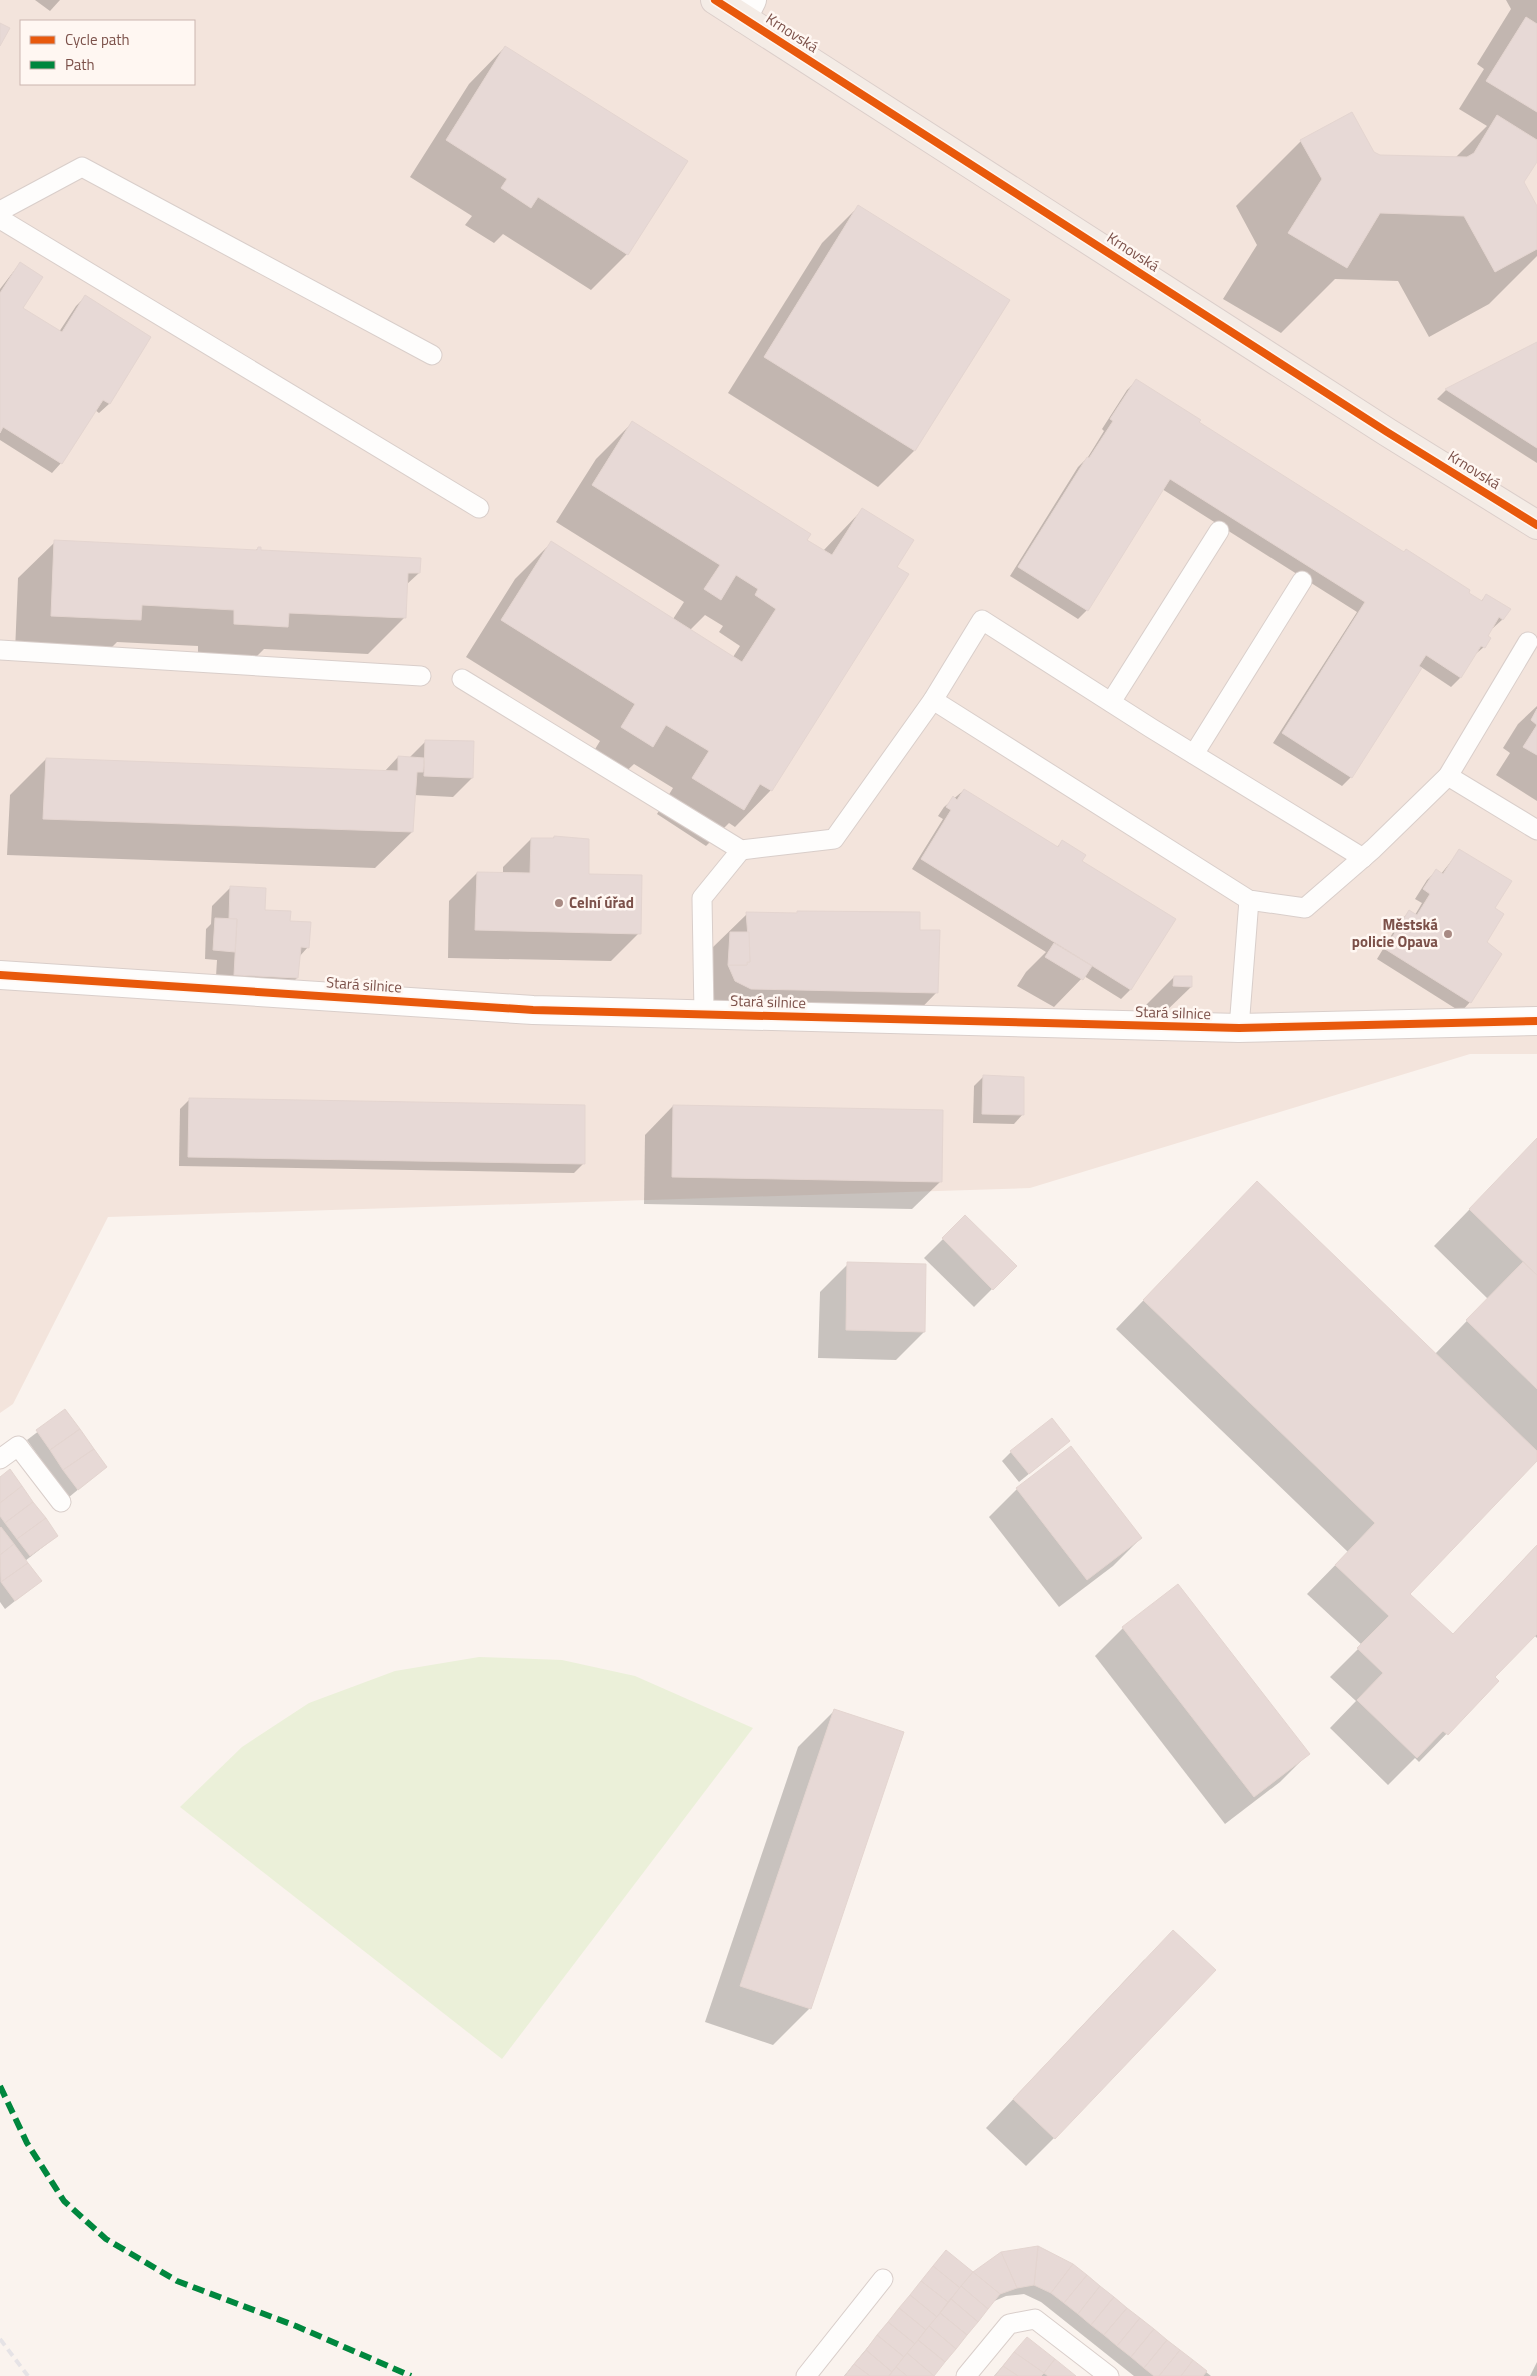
<svg xmlns="http://www.w3.org/2000/svg" width="1537" height="2376" font-family="'Titillium Web',sans-serif">
<rect width="100%" height="100%" fill="#faf3ee"/>
<!-- residential -->
<path fill="#f3e4dc" fill-rule="evenodd" d="M0,0H1537V1054H1470L1030,1188L108,1217L13,1404L0,1413ZM21,21H194V84H21Z"/>
<!-- green -->
<polygon fill="#ebf0d9" points="479,1657 562,1660 635,1676 753,1728 502,2059 180,1807 242,1747 309,1703 395,1671"/>
<!-- shadow -->
<g fill="#0003" fill-rule="evenodd">
<polygon points="35,0 60,0 50,11"/>
<polygon points="1506,0 1537,0 1537,160 1523,182 1537,208 1537,256 1489,304 1429,337 1398,281 1335,279 1281,333 1223,299 1257,245 1236,206 1301,141 1373,152 1380,157 1455,158 1487,126 1459,109 1484,69 1477,64 1511,9"/>
<polygon points="505,47 627,254 591,290 503,234 494,243 465,225 472,216 410,177 469,84"/>
<polygon points="858,207 1008,300 914,451 878,487 728,393 822,243"/>
<polygon points="20,263 21,309 59,332 76,306 85,297 149,338 109,404 99,413 95,410 61,463 52,473 0,440 0,289"/>
<polygon points="1537,343 1537,463 1437,399 1446,390"/>
<polygon points="1136,381 1197,423 1480,602 1487,595 1503,619 1493,628 1492,627 1486,636 1484,647 1473,656 1460,678 1451,687 1421,667 1351,777 1342,786 1273,743 1357,612 1162,489 1087,610 1078,619 1010,576 1078,467 1088,457 1104,431 1102,429 1127,390"/>
<path d="M632,423L823,551L862,510L896,568L771,790L735,827L729,823L706,846L657,814L673,788L634,764L615,782L586,764L600,741L466,657L515,579L551,543L673,619L684,602L556,522L596,459ZM705,615L723,626L719,632L740,646L733,657L690,630Z"/>
<polygon points="55,542 255,551 258,548 260,551 419,573 406,585 405,617 368,654 264,649 250,663 198,660 198,646 117,642 103,656 15,652 18,578"/>
<polygon points="1537,706 1537,801 1496,775 1510,753 1503,748 1518,724"/>
<polygon points="426,741 472,778 453,797 414,795 412,832 375,868 7,855 10,795 46,759 384,772 398,757 409,758"/>
<polygon points="964,790 1057,847 1062,842 1080,862 1130,990 1121,999 1084,976 1054,1007 1017,986 1026,972 1046,952 912,869 943,819 938,816 944,807"/>
<polygon points="554,837 564,837 587,876 639,933 611,961 448,958 449,901 477,873 503,874 503,867 531,839 552,839"/>
<polygon points="1460,850 1493,908 1470,1002 1461,1012 1377,959 1400,921 1410,911 1415,915 1422,903 1415,899 1427,880 1436,871 1441,874"/>
<polygon points="231,887 263,911 288,922 308,947 299,957 297,978 278,997 215,993 217,960 205,959 206,929 211,924 212,906"/>
<polygon points="747,914 918,931 937,992 901,1029 692,1002 701,993 710,950"/>
<polygon points="1174,977 1191,987 1162,1015 1146,1014 1146,1005"/>
<polygon points="983,1077 1023,1114 1014,1124 973,1123 974,1086"/>
<polygon points="190,1099 584,1163 574,1173 179,1166 180,1109"/>
<polygon points="673,1106 941,1181 912,1209 644,1204 645,1135"/>
<polygon points="1537,1140 1537,1460 1408,1594 1452,1635 1537,1545 1537,1638 1534,1635 1493,1677 1498,1681 1419,1762 1415,1758 1388,1785 1330,1728 1356,1701 1330,1677 1362,1645 1307,1594 1348,1552 1116,1329 1229,1211 1435,1354 1488,1299 1434,1246"/>
<polygon points="965,1217 1015,1266 974,1307 924,1258"/>
<polygon points="848,1264 924,1332 896,1360 818,1358 820,1292"/>
<polygon points="65,1411 105,1467 68,1498 27,1440"/>
<polygon points="1069,1441 1019,1482 1002,1461 1011,1452"/>
<polygon points="0,1478 57,1536 25,1561 40,1581 5,1609 0,1602"/>
<polygon points="1017,1489 1141,1538 1113,1566 1059,1607 989,1517"/>
<polygon points="1123,1628 1308,1754 1280,1782 1225,1824 1095,1656"/>
<polygon points="834,1711 810,2008 773,2045 705,2022 798,1747"/>
<polygon points="1145,1959 1054,2138 1026,2166 986,2128"/>
<polygon points="946,2252 973,2274 1073,2265 1211,2376 1134,2376 1041,2302 1024,2294 1006,2296 992,2302 932,2376 844,2376"/>
<polygon points="1027,2338 1074,2376 994,2376"/>
<polygon points="1537,2362 1537,2376 1530,2376"/>
</g>
<!-- building -->
<g fill="#e7d9d6" stroke="#e4d5d0">
<polygon points="1526,17 1537,24 1537,112 1486,81"/>
<polygon points="0,23 10,28 0,46"/>
<polygon points="505,46 688,161 628,255 538,197 531,208 501,188 507,179 446,140"/>
<polygon points="1352,112 1374,152 1380,155 1467,157 1474,153 1497,115 1537,140 1537,162 1524,182 1537,206 1537,249 1495,272 1464,216 1380,213 1347,268 1288,233 1322,179 1300,140"/>
<polygon points="858,205 1010,300 915,451 764,357"/>
<polygon points="20,262 43,277 23,308 62,332 85,295 151,337 110,404 103,400 62,464 3,427 0,433 0,293"/>
<polygon points="1537,342 1537,448 1445,389"/>
<polygon points="1136,379 1201,420 1199,422 1404,552 1406,549 1470,590 1469,593 1482,601 1486,594 1511,609 1503,620 1499,617 1488,636 1491,638 1485,648 1481,646 1461,678 1426,655 1419,666 1422,668 1352,778 1282,733 1365,602 1170,479 1088,611 1018,567 1087,457 1089,458 1113,421 1110,419"/>
<polygon points="632,421 811,534 807,540 832,555 862,508 914,540 897,567 909,574 772,791 760,784 744,810 692,778 709,751 666,725 653,747 621,727 635,704 501,620 551,541 742,662 776,609 755,595 758,589 736,575 721,600 704,589 720,565 592,485"/>
<polygon points="54,540 257,550 258,547 261,547 261,550 421,558 420,573 408,573 406,618 289,613 288,627 234,624 234,610 142,605 141,620 51,616"/>
<polygon points="1537,709 1537,725 1531,720"/>
<polygon points="1537,725 1537,755 1523,747"/>
<polygon points="425,740 474,741 473,778 424,776"/>
<polygon points="398,756 424,758 423,772 417,772 413,832 43,819 46,758 398,771"/>
<polygon points="964,789 1058,847 1062,840 1086,855 1082,861 1176,919 1131,990 921,859 951,810 946,807 953,796 957,800"/>
<polygon points="554,836 589,839 589,874 642,875 641,934 475,930 477,872 530,873 531,838 554,838"/>
<polygon points="1459,849 1512,881 1495,908 1504,914 1487,942 1502,954 1471,1003 1385,949 1409,910 1417,915 1430,894 1423,889 1436,869 1443,874"/>
<polygon points="230,886 266,888 265,910 291,911 290,921 311,922 309,948 301,947 298,978 234,975 237,919 229,919"/>
<polygon points="797,911 920,912 920,930 940,930 938,993 751,989 735,981 728,965 747,965 747,962 750,962 746,912 797,913"/>
<polygon points="215,918 237,919 235,952 213,950"/>
<polygon points="730,932 749,932 750,962 747,962 747,965 728,965"/>
<polygon points="1054,943 1092,966 1083,980 1045,957"/>
<polygon points="1174,976 1192,976 1192,987 1173,986"/>
<polygon points="983,1075 1024,1077 1024,1115 982,1114"/>
<polygon points="189,1098 585,1105 585,1164 188,1157"/>
<polygon points="673,1105 943,1110 942,1182 672,1177"/>
<polygon points="1537,1138 1537,1275 1469,1209"/>
<polygon points="1257,1181 1537,1451 1537,1461 1410,1594 1453,1634 1537,1545 1537,1634 1495,1677 1499,1681 1448,1735 1443,1731 1417,1758 1357,1700 1383,1673 1357,1648 1389,1616 1335,1565 1375,1523 1143,1300"/>
<polygon points="965,1215 1017,1266 993,1290 942,1238"/>
<polygon points="847,1262 926,1264 925,1332 846,1330"/>
<polygon points="1523,1262 1537,1275 1537,1389 1466,1320"/>
<polygon points="65,1409 80,1429 50,1450 36,1430"/>
<polygon points="1052,1418 1070,1441 1029,1474 1010,1451"/>
<polygon points="80,1429 94,1449 63,1470 50,1450"/>
<polygon points="1071,1446 1142,1538 1087,1580 1016,1488"/>
<polygon points="94,1449 107,1467 78,1490 63,1470"/>
<polygon points="10,1469 22,1486 0,1503 0,1477"/>
<polygon points="22,1486 33,1502 5,1523 0,1516 0,1503"/>
<polygon points="33,1502 46,1518 17,1539 5,1523"/>
<polygon points="46,1518 58,1536 30,1556 17,1539"/>
<polygon points="1,1527 14,1544 0,1555 0,1528"/>
<polygon points="14,1544 28,1563 1,1582 0,1555"/>
<polygon points="28,1563 42,1581 15,1601 1,1582"/>
<polygon points="1178,1584 1310,1754 1254,1797 1122,1627"/>
<polygon points="834,1709 904,1732 811,2009 740,1986"/>
<polygon points="1173,1930 1216,1970 1055,2139 1013,2099"/>
<polygon points="1038,2246 1073,2264 1051,2293 1034,2285"/>
<polygon points="1038,2246 1034,2285 1017,2288 1001,2252"/>
<polygon points="946,2250 973,2272 960,2288 933,2266"/>
<polygon points="1001,2252 1017,2288 1000,2294 973,2272"/>
<polygon points="1073,2264 1087,2275 1064,2303 1051,2293"/>
<polygon points="933,2266 960,2288 948,2302 921,2281"/>
<polygon points="973,2272 1000,2294 988,2309 961,2286"/>
<polygon points="1087,2275 1100,2286 1078,2314 1064,2303"/>
<polygon points="921,2281 948,2302 937,2317 910,2295"/>
<polygon points="961,2286 988,2309 978,2322 951,2299"/>
<polygon points="1100,2286 1114,2297 1091,2325 1078,2314"/>
<polygon points="910,2295 937,2317 926,2330 899,2308"/>
<polygon points="1114,2297 1127,2308 1104,2335 1091,2325"/>
<polygon points="951,2299 978,2322 967,2335 940,2313"/>
<polygon points="899,2308 926,2330 915,2344 888,2322"/>
<polygon points="1127,2308 1140,2318 1117,2346 1104,2335"/>
<polygon points="940,2313 967,2335 956,2349 929,2326"/>
<polygon points="1140,2318 1154,2329 1131,2357 1117,2346"/>
<polygon points="888,2322 915,2344 904,2357 877,2335"/>
<polygon points="929,2326 956,2349 945,2362 918,2340"/>
<polygon points="1154,2329 1167,2340 1144,2368 1131,2357"/>
<polygon points="877,2335 904,2357 892,2372 866,2350"/>
<polygon points="1027,2337 1055,2359 1044,2373 1014,2352"/>
<polygon points="918,2340 945,2362 934,2376 907,2353"/>
<polygon points="1167,2340 1180,2350 1159,2376 1154,2376 1144,2368"/>
<polygon points="866,2350 892,2372 889,2376 870,2376 854,2364"/>
<polygon points="1180,2350 1193,2360 1181,2376 1159,2376"/>
<polygon points="1014,2352 1044,2373 1041,2376 1018,2376 1003,2366"/>
<polygon points="907,2353 934,2376 907,2376 896,2367"/>
<polygon points="1055,2359 1076,2376 1048,2376 1044,2373"/>
<polygon points="1193,2360 1207,2371 1203,2376 1181,2376"/>
<polygon points="854,2364 870,2376 845,2376"/>
<polygon points="1003,2366 1018,2376 995,2376"/>
<polygon points="896,2367 907,2376 889,2376"/>
</g>
<g fill="none" stroke-linecap="round" stroke-linejoin="round">
<!-- service casing -->
<g stroke="#d9ceca" stroke-width="21">
<g id="service">
<polyline points="0,211 82,167 432,355"/>
<polyline points="0,219 479,508"/>
<polyline points="0,650 421,676"/>
<polyline points="462,679 741,850 834,839 933,700 982,620 1151,728 1363,858"/>
<polyline points="933,700 1249,900 1305,908 1373,849 1448,776 1528,642"/>
<polyline points="1111,702 1219,531"/>
<polyline points="1194,754 1302,581"/>
<polyline points="1448,776 1537,830"/>
<polyline points="704,1014 702,898 741,850"/>
<polyline points="1239,1028 1249,900"/>
<polyline points="0,1459 18,1446 61,1502"/>
<polyline points="806,2376 883,2279"/>
<polyline points="966,2376 1009,2324 1035,2319 1109,2376"/>
</g>
</g>
<!-- minor casing -->
<g stroke="#d9ceca" stroke-width="30">
<polyline id="minor" points="0,975 533,1010 1239,1028 1537,1021"/>
</g>
<!-- tertiary casing -->
<g stroke="#d9ceca" stroke-width="30">
<polyline id="tertiary" points="743,18 752,0"/>
</g>
<!-- primary casing -->
<g stroke="#dbceca" stroke-width="30">
<polyline id="primary" points="715,0 1387,432 1537,525"/>
</g>
<!-- service -->
<use href="#service" stroke="#fefdfc" stroke-width="19"/>
<!-- minor -->
<use href="#minor" stroke="#fefdfc" stroke-width="28"/>
<!-- tertiary -->
<use href="#tertiary" stroke="#fefdfc" stroke-width="28"/>
<!-- primary -->
<use href="#primary" stroke="#f4ece6" stroke-width="28"/>
<!-- rail -->
<polyline stroke="#e6e3e6" stroke-width="4" stroke-dasharray="8 5" stroke-linecap="butt" points="0,2339 28,2376"/>
<!-- quiet -->
<polyline stroke="#00873e" stroke-width="6" stroke-dasharray="12 6" stroke-linecap="butt" points="0,2086 27,2143 64,2201 106,2239 177,2281 296,2326 411,2376"/>
<!-- cycleway casing -->
<g stroke="#fff7f2" stroke-width="11">
<g id="cycleway">
<polyline points="715,0 1387,432 1537,525"/>
<polyline points="0,975 533,1010 1239,1028 1537,1021"/>
</g>
</g>
<!-- cycleway -->
<use href="#cycleway" stroke="#e8590c" stroke-width="8"/>
</g>
<!-- markers -->
<g fill="#a88a83" stroke="#fff7f2" stroke-width="2">
<circle cx="559" cy="903" r="5"/>
<circle cx="1448" cy="934" r="5"/>
</g>
<g text-anchor="middle" stroke-width="5" stroke-linejoin="round" paint-order="stroke">
<!-- street labels -->
<g font-size="15" fill="#7c514a" stroke="#fff7f2">
<text transform="translate(792 33) rotate(33)" y="5">Krnovská</text>
<text transform="translate(1133 252) rotate(33)" y="5">Krnovská</text>
<text transform="translate(1474 470) rotate(32)" y="5">Krnovská</text>
<text transform="translate(364 985) rotate(4)" y="5">Stará silnice</text>
<text transform="translate(768 1002) rotate(2)" y="5">Stará silnice</text>
<text transform="translate(1173 1013) rotate(2)" y="5">Stará silnice</text>
</g>
<!-- poi labels -->
<g font-size="15" font-weight="bold" fill="#7c514a" stroke="#fff7f2" text-anchor="start">
<text x="569" y="908">Celní úřad</text>
<text x="1438" y="930" text-anchor="end">Městská<tspan x="1438" dy="17">policie Opava</tspan></text>
</g>
</g>
<!-- legend -->
<rect x="20" y="20" width="175" height="65" fill="#fff7f2" stroke="#cbb5af"/>
<rect x="30" y="36" width="25" height="8" fill="#e8590c" stroke="#cbb5af"/>
<text x="65" y="45" font-size="15" fill="#7c514a">Cycle path</text>
<rect x="30" y="61" width="25" height="8" fill="#00873e" stroke="#cbb5af"/>
<text x="65" y="70" font-size="15" fill="#7c514a">Path</text>
</svg>
